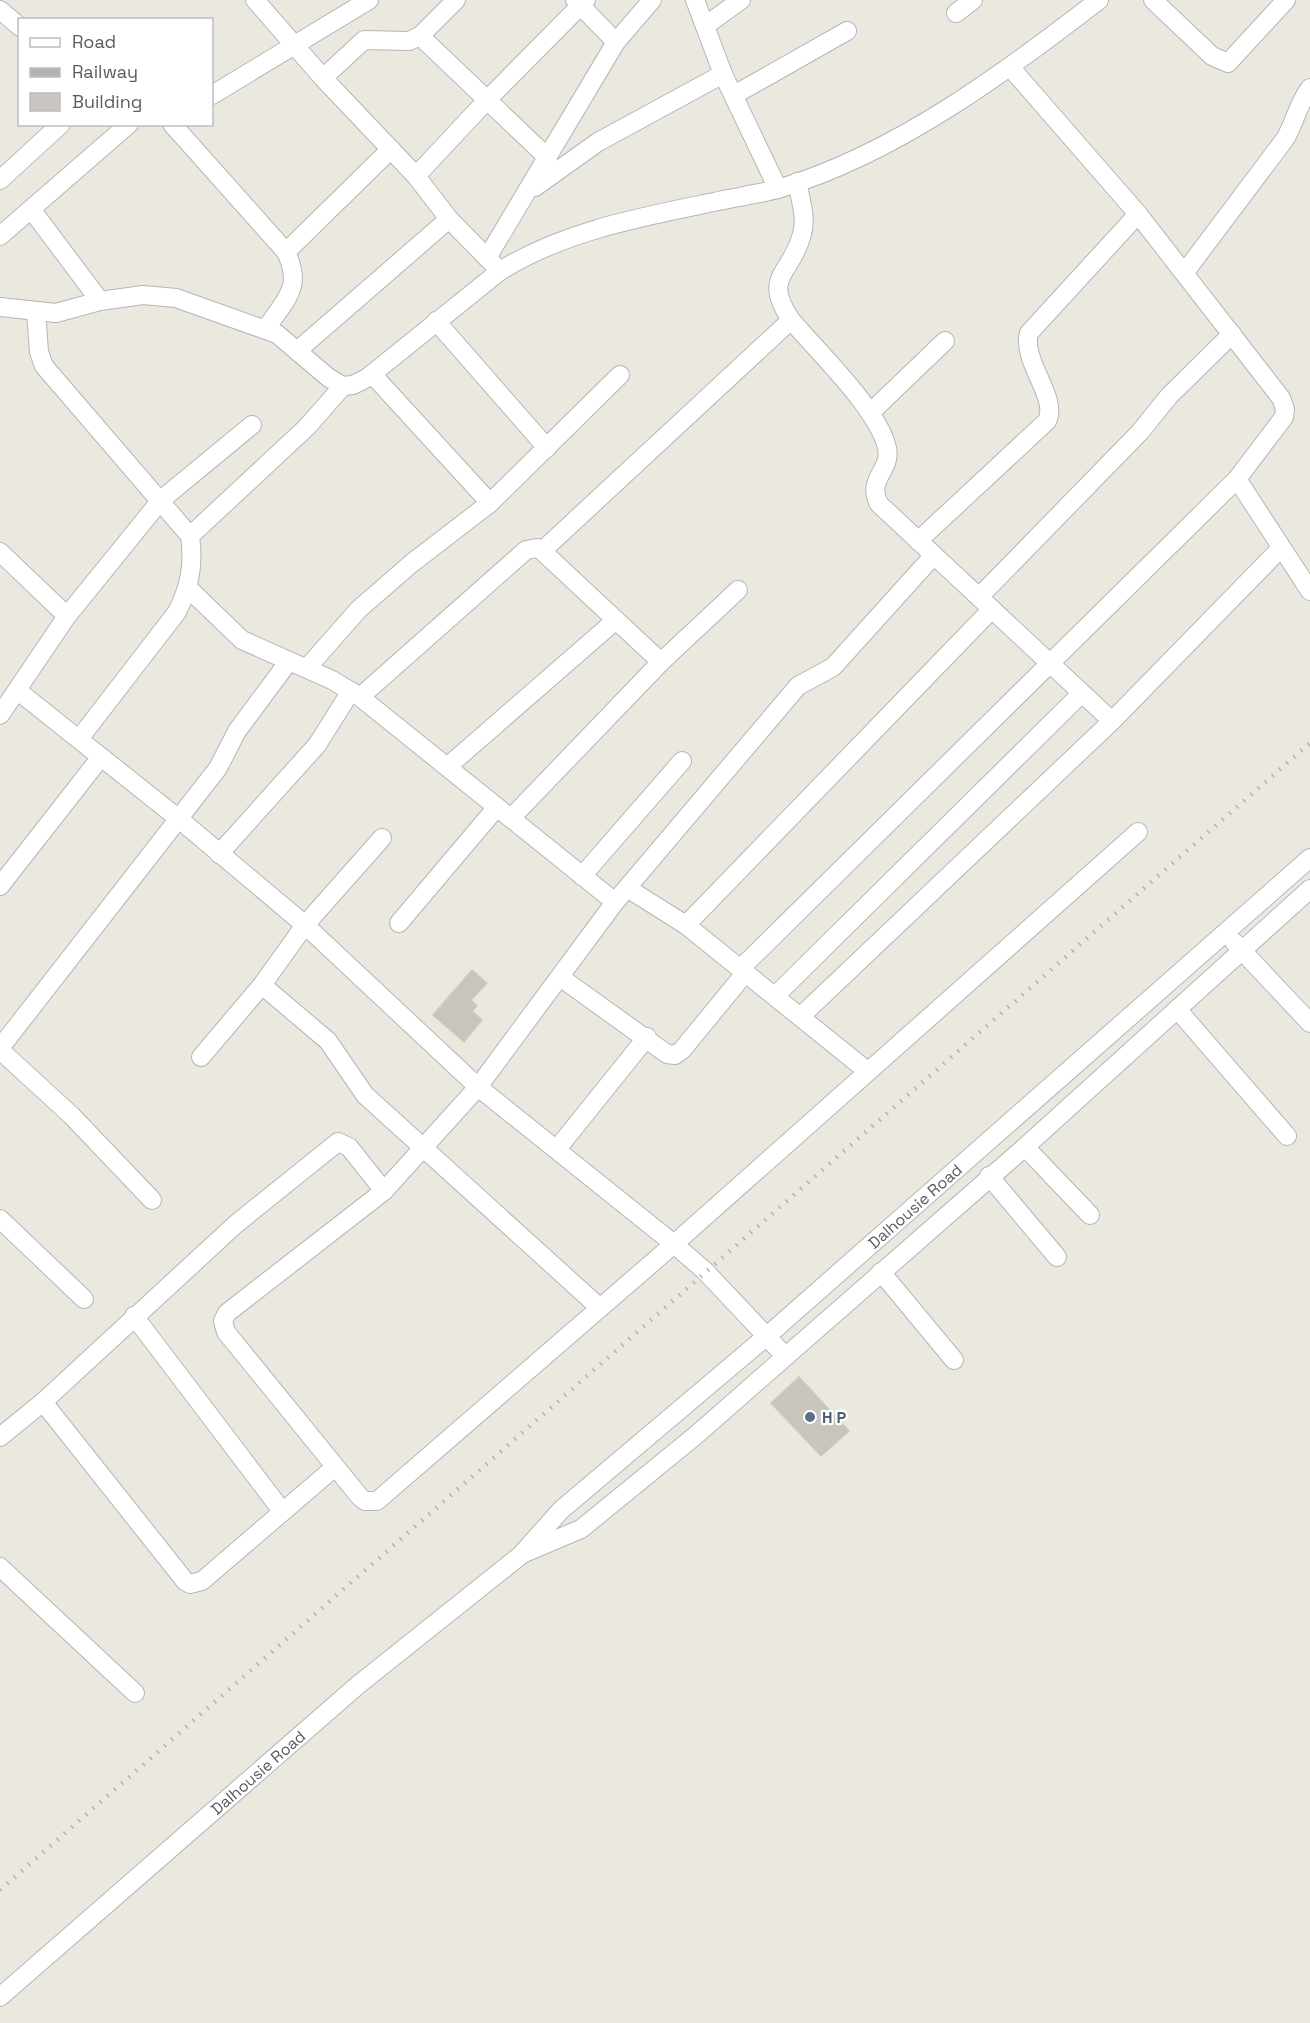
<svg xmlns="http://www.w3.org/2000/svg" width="1310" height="2023" font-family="'Space Grotesk',sans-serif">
<rect width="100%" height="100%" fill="#ebe8df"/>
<!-- building -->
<g fill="#c8c5be" stroke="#cfcabe" stroke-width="1.5">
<polygon points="472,970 487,983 471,1000 477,1006 472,1011 482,1020 464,1042 433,1015"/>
<polygon points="799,1377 849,1431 821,1456 771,1403"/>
</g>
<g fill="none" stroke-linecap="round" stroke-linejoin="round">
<!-- minor casing -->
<g stroke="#b2b6ba" stroke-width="20">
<g id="minor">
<polyline points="255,0 323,78 416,176 449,219 500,271"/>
<polyline points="575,0 616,42"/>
<polyline points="695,0 723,74 778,189"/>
<polyline points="1153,0 1212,56 1228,63 1286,0"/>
<polyline points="0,10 20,27"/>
<polyline points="956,13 973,0"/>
<polyline points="705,26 741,0"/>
<polyline points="420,36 548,158"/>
<polyline points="323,78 364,40 409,41 420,36 456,0"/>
<polyline points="212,95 369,0"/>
<polyline points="734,95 847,31"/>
<path d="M172,124L286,252C303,288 286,298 266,329"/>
<polyline points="416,176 487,100 586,0"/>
<polyline points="0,180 61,124"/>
<path d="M797,182C800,198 807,218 802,234C792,275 761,275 791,320C818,352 879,410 887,448C892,470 866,479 879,504L1112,721"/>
<polyline points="535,187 598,142 723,74"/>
<polyline points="31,209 100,301"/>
<polyline points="0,236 129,124"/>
<polyline points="286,252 391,149"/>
<polyline points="487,258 616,42 652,0"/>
<path d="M1185,272L1285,139C1295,123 1298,103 1310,88"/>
<path d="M0,307L56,313L100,301L143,295L176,298L277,334L329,378L343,386L353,385L367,378L500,271C564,231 641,217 714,202C736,197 759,194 781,188C899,152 1002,74 1099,0"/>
<path d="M36,312L39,352L44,366L190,536C194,565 190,586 177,612L79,739"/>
<polyline points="436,321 547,448"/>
<polyline points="297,351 449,219"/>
<polyline points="372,374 490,503"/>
<polyline points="870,413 945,341"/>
<polyline points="1237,479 1310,591"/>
<polyline points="190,536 307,427 343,386"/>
<path d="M918,541L1047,421C1059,398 1021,361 1029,333L1138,214"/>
<polyline points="542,551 791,320"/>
<polyline points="0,552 67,616"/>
<polyline points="934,555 833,667 798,686 615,902 478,1087 384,1191 227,1313 223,1321 226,1332 360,1497 365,1501 377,1501 674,1244 1138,832"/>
<polyline points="189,589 242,640 332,680 360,697 615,902"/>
<polyline points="979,597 1140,432 1169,396 1232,334"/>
<polyline points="307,668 359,609 412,563 490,503 620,375"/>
<polyline points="18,691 179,819 305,925 478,1087 674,1244 705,1271 785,1356"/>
<polyline points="360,697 526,550 537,548 542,551 661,662"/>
<polyline points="0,715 67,616 161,500 252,425"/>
<polyline points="447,767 616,620"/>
<polyline points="511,818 661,662 738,590"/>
<polyline points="219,854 317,745 351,691"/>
<polyline points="582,876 682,761"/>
<polyline points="0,886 101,757"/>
<polyline points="627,888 686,925 866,1070"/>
<polyline points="399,923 497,807"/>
<polyline points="686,925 992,609"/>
<polyline points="1234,942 1310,1023"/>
<polyline points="741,968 1237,479 1284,417 1285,409 1281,398 1138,214 1010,67"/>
<polyline points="560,977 667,1054 675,1055 682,1050 746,972"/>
<polyline points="262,985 328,1041 365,1095 600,1308"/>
<polyline points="776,995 1082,693"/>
<polyline points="1177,1009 1287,1136"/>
<polyline points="801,1016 1112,721 1280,549"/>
<polyline points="0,1048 218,768 237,731 289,661"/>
<polyline points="0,1050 72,1116 152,1200"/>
<polyline points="201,1057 262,985 305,925 382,838"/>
<polyline points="1025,1147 1090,1215"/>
<polyline points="557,1149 647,1037"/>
<polyline points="989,1176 1057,1257"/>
<polyline points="0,1219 84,1299"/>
<polyline points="881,1272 954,1360"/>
<polyline points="134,1316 282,1511"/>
<polyline points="43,1402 185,1581 190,1584 202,1581 335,1467"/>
<polyline points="0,1437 43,1402 236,1224 338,1142 349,1147 384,1191"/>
<polyline points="522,1554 581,1529 695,1436 1025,1147 1310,889"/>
<polyline points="0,1567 135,1693"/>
<path id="s1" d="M0,1997L358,1685L521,1555L561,1510L767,1336L1310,858"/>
</g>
</g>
<!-- minor -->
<use href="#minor" stroke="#fff" stroke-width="18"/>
<!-- rail -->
<polyline stroke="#b1b2b2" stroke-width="4.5" stroke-dasharray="1.5 8" stroke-linecap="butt" points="0,1890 1310,743"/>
</g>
<!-- markers -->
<circle fill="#5c6f8a" stroke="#fff" stroke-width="2" cx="810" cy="1417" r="6"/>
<g text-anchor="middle" stroke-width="4.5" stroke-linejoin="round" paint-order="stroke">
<!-- street labels -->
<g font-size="16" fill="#585c60" stroke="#fff">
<text dy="6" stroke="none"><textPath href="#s1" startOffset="1210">Dalhousie Road</textPath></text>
<text dy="6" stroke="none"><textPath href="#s1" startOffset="342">Dalhousie Road</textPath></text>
</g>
<!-- service labels -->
<g font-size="16" font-weight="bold" fill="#4e5e75" stroke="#fff" text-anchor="start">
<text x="822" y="1423">H P</text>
</g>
</g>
<!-- legend -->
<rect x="18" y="18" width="195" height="108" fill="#ffffff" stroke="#bcbebf" stroke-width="1.5"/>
<rect x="30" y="38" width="30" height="9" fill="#ffffff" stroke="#bcbebf" stroke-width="1.5"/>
<text x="72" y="48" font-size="18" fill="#585c60">Road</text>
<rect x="30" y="68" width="30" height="9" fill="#b1b2b2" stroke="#bcbebf" stroke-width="1.5"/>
<text x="72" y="78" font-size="18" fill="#585c60">Railway</text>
<rect x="30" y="93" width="30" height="18" fill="#c8c5be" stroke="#bcbebf" stroke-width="1.5"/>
<text x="72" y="108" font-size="18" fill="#585c60">Building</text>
</svg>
